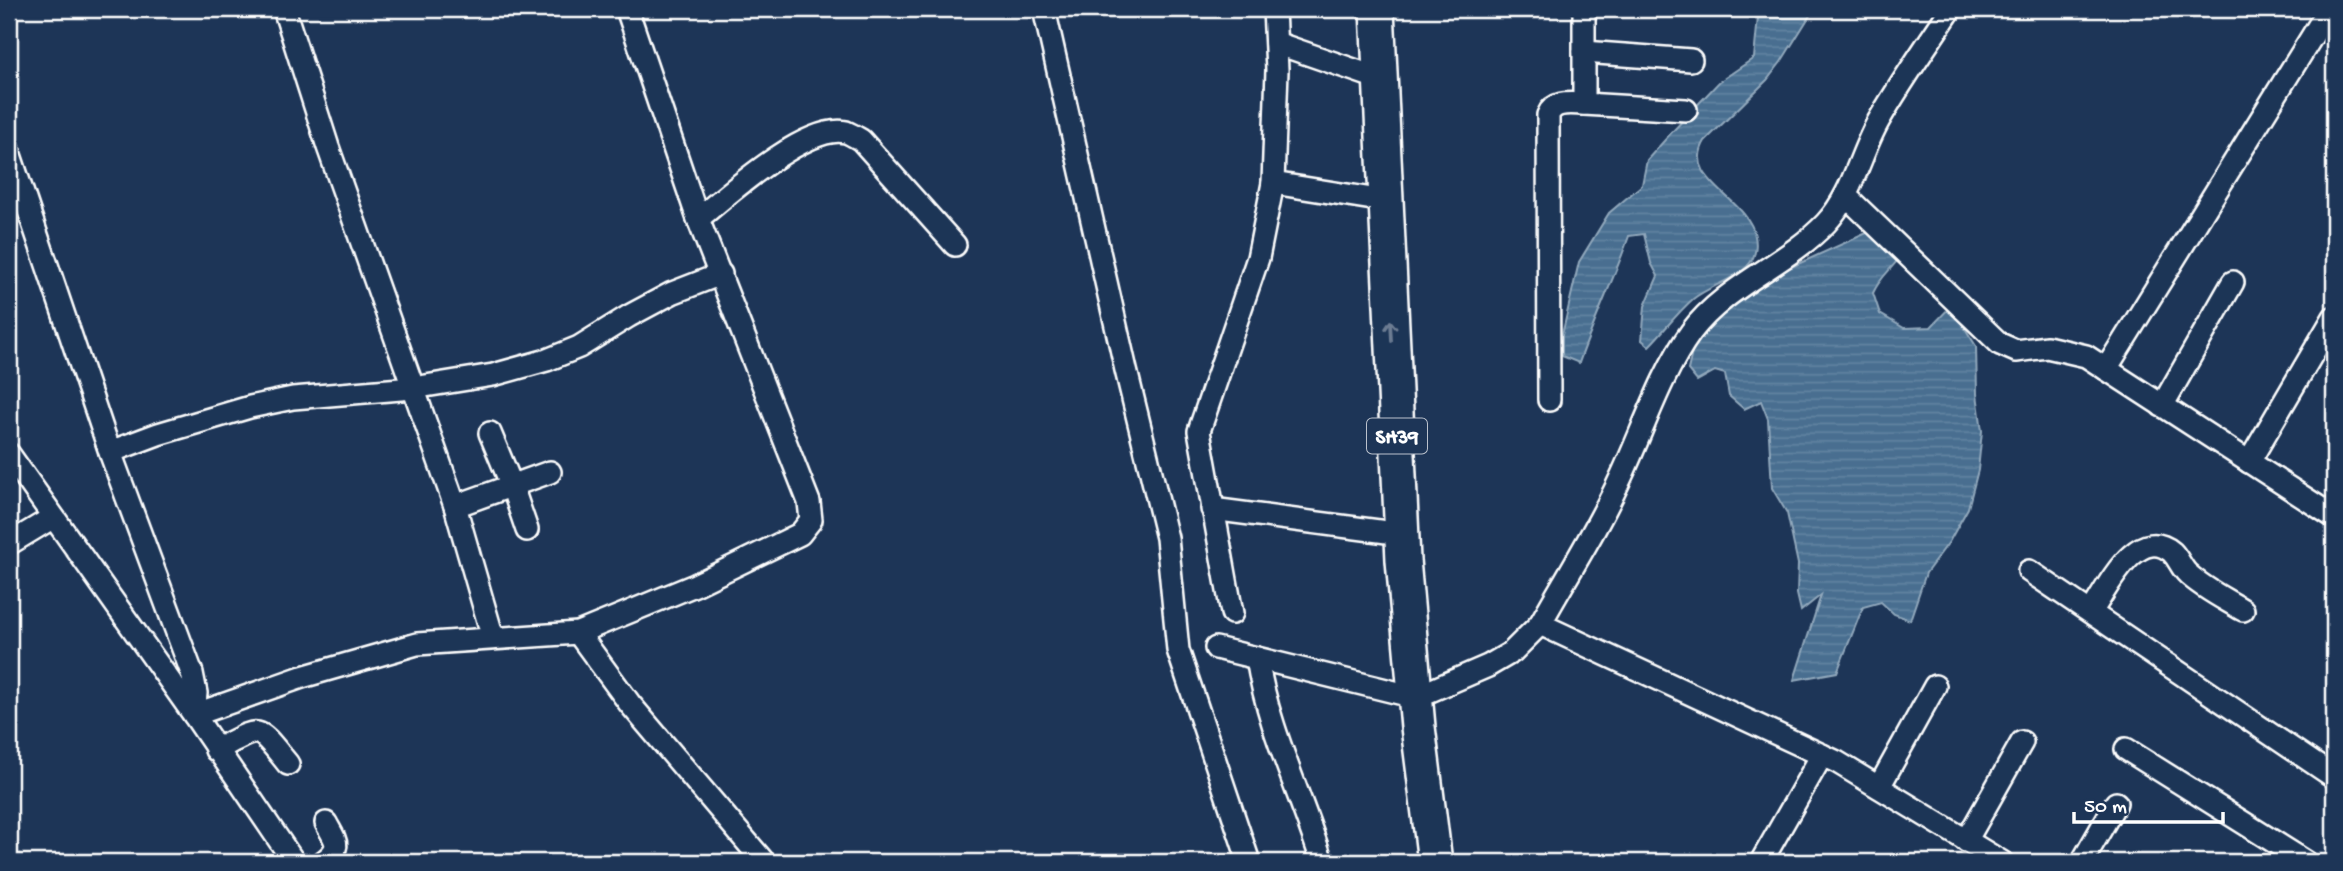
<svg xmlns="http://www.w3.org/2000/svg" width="2343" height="871" font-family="'Gochi Hand',sans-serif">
<defs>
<pattern id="water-rules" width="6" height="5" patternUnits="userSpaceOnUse" patternTransform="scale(1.75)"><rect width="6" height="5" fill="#486e90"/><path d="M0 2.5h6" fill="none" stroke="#6384a1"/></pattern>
</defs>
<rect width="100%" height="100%" fill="#1d3557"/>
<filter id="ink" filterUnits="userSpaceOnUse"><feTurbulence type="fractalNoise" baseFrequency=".0143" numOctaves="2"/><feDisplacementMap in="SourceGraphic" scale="14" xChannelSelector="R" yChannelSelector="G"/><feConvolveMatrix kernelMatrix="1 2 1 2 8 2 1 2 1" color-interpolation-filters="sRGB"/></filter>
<g filter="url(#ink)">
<!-- water -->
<g fill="url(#water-rules)" stroke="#91a8bc" stroke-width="2">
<path d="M1763,9H1814L1781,62L1767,80L1705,141C1681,180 1748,198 1755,236C1763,276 1716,280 1693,299C1677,313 1664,331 1649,346L1642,340L1645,306L1658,276L1651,263L1644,234L1629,236C1614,279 1594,320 1579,363L1562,356V335L1579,262L1609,213L1642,185L1647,160L1672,132L1719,82L1754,58L1758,17Z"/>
<path d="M1869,232L1903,253C1893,268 1880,277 1873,293L1880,314L1904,328L1931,327L1951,306L1976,346L1977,394L1982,431L1978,470L1968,508L1949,542L1926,573L1910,620L1894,614L1881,602L1863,607L1837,672L1794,680L1821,595L1801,611L1797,594L1798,564L1787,513L1772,488L1768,419L1761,401L1744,409L1729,396L1725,374L1715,371L1697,381L1688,370L1693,348L1703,324L1769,277Z"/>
</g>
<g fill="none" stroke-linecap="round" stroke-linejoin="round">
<!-- minor casing -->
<g stroke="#fff" stroke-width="26">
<g id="minor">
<polyline points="284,9 328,147 455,506 493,638"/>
<polyline points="1044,9 1126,370 1167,538 1178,650 1249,862"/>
<polyline points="1274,9 1277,70 1273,183 1385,201"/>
<polyline points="1584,9 1584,104 1686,110"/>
<path d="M1951,9C1927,45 1901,82 1879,120C1860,153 1853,194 1826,223C1786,265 1726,285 1691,332C1662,372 1643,430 1622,475C1599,526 1568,574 1540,624L1837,762L2002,862"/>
<polyline points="1276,43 1380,79"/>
<polyline points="1584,52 1691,60"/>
<polyline points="9,152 110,452 192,673 196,693 194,715 302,677 417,644 578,633 695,585 800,534 811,520 809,502 698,219 627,9"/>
<polyline points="1846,196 2000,344 2016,351 2047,347 2086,356 2334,517"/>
<path d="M698,219C727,195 807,123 846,132C851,134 856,137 861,140L955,245"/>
<polyline points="2106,369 2329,9"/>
<path d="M1549,400L1548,115C1554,100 1572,104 1584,104"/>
<polyline points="2162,406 2233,282"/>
<polyline points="490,433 512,486 527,530"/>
<polyline points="110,452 158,434 250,407 293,398 413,388 493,375 547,360 579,347 629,316 672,293 721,274"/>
<polyline points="9,454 194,715 294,862"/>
<polyline points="2249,462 2334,317"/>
<polyline points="455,506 550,472"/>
<polyline points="1212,509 1402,534"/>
<polyline points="9,544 52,518"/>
<polyline points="2029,571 2334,777"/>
<path d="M2091,612C2107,589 2137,523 2172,552C2179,559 2181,568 2188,574C2204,589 2225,599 2243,610"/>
<polyline points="1232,613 1199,431 1258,258 1273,183"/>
<polyline points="578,633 630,704 764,862"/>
<polyline points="1216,648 1415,697"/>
<path d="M1257,658C1268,729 1301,794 1322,862"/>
<polyline points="1430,691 1488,666 1512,652 1540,624"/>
<polyline points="2126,749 2306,862"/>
<path d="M216,750C263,726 255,724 288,764"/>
<polyline points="1879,787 1935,686"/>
<polyline points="1966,841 2022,742"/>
<path d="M323,862C343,847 336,842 326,823"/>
<polyline points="1761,862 1822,755"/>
<polyline points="2082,862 2116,803"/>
</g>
</g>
<!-- primary casing -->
<g stroke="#fff" stroke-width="38">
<polyline id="primary" points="1377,9 1403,560 1418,727 1435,862"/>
</g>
<!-- minor -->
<use href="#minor" stroke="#1d3557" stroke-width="21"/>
<!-- primary -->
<use href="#primary" stroke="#1d3557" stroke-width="33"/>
</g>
<!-- one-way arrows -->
<defs><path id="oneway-shaft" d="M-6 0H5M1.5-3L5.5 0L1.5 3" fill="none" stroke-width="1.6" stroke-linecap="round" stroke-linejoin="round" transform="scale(1.75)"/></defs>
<use stroke="#6c7c92" href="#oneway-shaft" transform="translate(1391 331) rotate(-93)"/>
</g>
<g text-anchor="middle" stroke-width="5" stroke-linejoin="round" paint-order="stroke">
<!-- shield labels -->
<rect fill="#1d3557" stroke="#bbc2cd" stroke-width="2" x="1367" y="418.5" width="60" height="35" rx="5"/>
<g font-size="21" font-weight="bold" fill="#fff">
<text x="1397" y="443">SH39</text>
</g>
</g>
<!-- margin -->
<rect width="2343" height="871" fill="none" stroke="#1d3557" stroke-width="35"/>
<rect x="18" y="18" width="2308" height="836" fill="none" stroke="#fff" stroke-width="2.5" filter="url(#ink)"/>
<!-- scale -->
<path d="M2074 812v10h149v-10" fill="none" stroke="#ffffff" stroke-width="3.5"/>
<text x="2084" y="812" font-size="21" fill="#ffffff" stroke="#1d3557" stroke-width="5" paint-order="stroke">50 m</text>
</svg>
